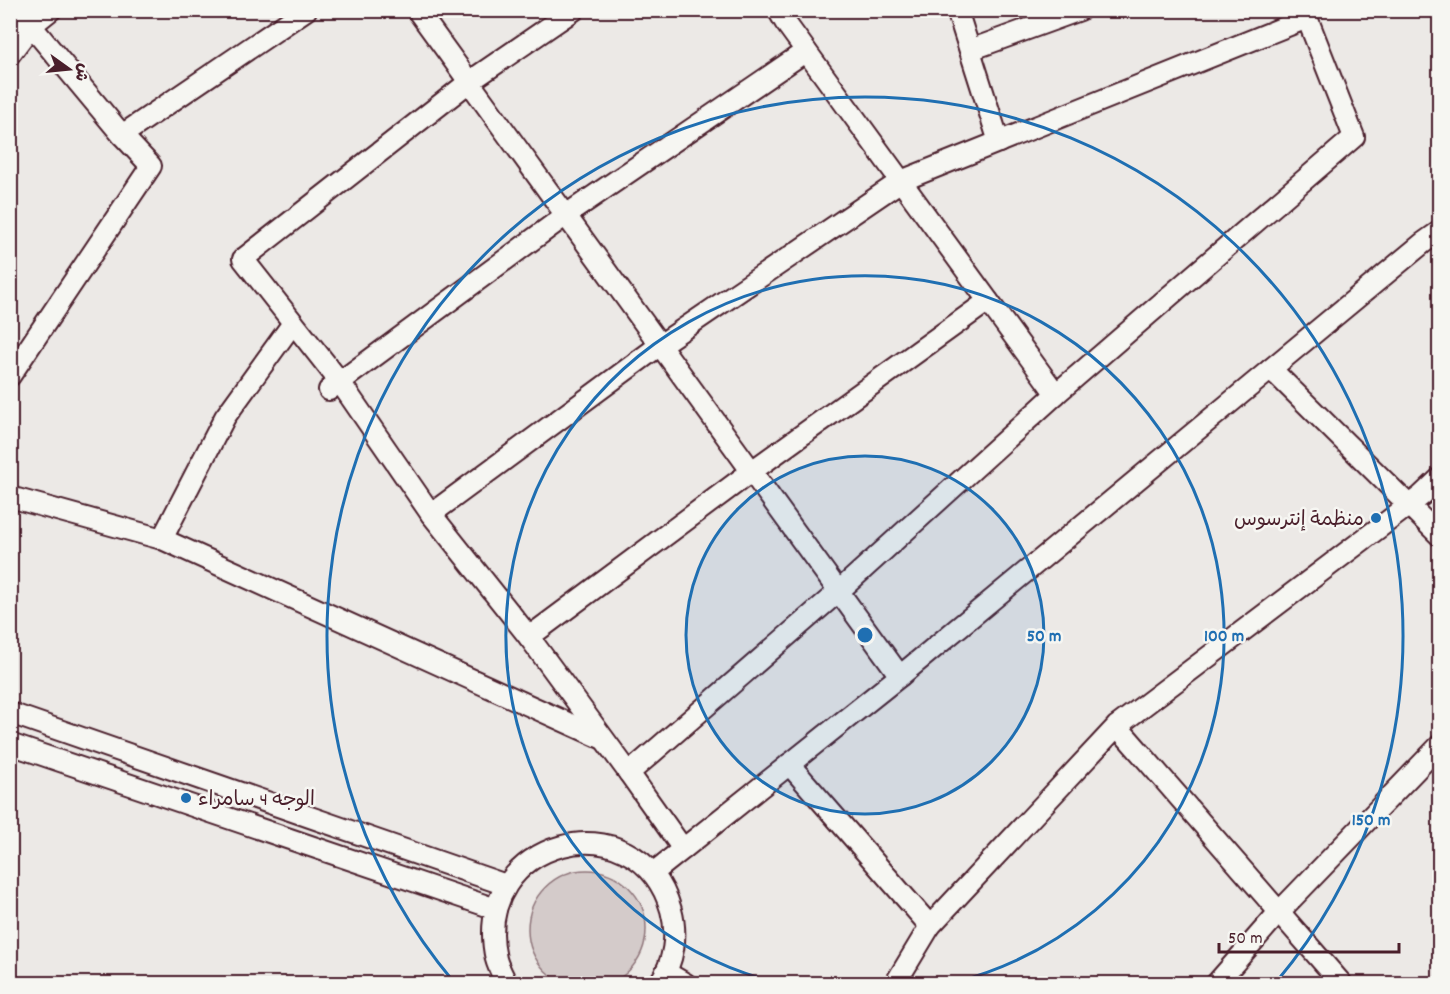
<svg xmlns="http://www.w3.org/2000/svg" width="1450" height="994" font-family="Dekko,'Playpen Sans Arabic',sans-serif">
<rect width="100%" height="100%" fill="#ece9e6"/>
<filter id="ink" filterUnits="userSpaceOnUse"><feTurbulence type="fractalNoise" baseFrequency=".0167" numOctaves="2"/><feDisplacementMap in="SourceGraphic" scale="12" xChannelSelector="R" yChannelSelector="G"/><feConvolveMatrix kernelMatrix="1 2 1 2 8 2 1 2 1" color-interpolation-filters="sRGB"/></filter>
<g filter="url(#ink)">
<!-- green -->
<circle fill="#d4cbca" stroke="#8f757a" stroke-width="1.5" cx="587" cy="929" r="59"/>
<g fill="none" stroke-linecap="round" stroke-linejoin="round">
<!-- minor casing -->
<g stroke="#4a1f2b" stroke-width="24">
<g id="minor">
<polyline points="417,10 900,676"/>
<polyline points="574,10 469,82 243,259 340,382 431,514 529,637 629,773"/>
<polyline points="778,10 785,22 1056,394 1354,137 1304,10"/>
<polyline points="957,10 999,142"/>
<polyline points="970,50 1080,10"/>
<polyline points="10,54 31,26 51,10"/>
<polyline points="122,135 306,10"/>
<polyline points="1271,369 1440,536"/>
<polyline points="10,376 151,166 122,135 18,10"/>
<polyline points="329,390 566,215 806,51"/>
<polyline points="10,497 162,539 601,738"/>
<polyline points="431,514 660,345 901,181 1307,18"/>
<polyline points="162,539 225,417 293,323"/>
<polyline points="529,637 752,471 988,301"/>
<polyline points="10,713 506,885"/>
<polyline points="1117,726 1342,984"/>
<polyline points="10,744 496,909"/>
<polyline points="789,764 930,926"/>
<polyline points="683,849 629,773 839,591 1056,394"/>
<polyline points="653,873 900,676 1423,243 1440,231"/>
<polyline points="667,973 686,984"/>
<path d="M507,984C503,976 498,967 496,959C469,839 638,795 671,910C678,935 674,962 659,984"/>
<polyline points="895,984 930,926 1117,726 1421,496 1440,478"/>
<polyline points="1216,984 1279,912 1440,745"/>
</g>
</g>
<!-- minor -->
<use href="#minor" stroke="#f6f6f2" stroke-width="20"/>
</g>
</g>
<!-- distance rings -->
<circle cx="865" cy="635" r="179" fill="#1f6fb2" fill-opacity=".12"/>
<g fill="none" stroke="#1f6fb2" stroke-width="3">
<circle cx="865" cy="635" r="179"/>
<path d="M778 983A359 359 0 1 1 952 983"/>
<path d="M453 981A538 538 0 1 1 1277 981"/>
</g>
<!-- markers -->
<g fill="#1f6fb2" stroke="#f6f6f2" stroke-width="2">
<circle cx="1376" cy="518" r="6"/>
<circle cx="186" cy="798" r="6"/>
</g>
<g text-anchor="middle" stroke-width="5" stroke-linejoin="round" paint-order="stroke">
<!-- poi labels -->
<g font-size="20" fill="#4a1f2b" stroke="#f6f6f2" text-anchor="end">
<text x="1364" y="525">منظمة إنترسوس</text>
<text x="198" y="805" text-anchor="start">الوجه 4 سامراء</text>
</g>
</g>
<circle cx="865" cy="635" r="9" fill="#1f6fb2" stroke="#f6f6f2" stroke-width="3"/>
<g font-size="18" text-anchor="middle" font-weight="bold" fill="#1f6fb2" stroke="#f6f6f2" stroke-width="5" stroke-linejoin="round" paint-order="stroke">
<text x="1044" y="641">50 m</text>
<text x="1224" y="641">100 m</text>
<text x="1371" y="825">150 m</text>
</g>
<!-- margin -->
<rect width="1450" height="994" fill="none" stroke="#f6f6f2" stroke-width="36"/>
<rect x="18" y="18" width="1414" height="958" fill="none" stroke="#4a1f2b" stroke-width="2" filter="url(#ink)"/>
<!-- north arrow -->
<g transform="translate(69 69) rotate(105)" stroke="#f6f6f2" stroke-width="4.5" paint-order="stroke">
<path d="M0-4.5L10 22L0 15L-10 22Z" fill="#4a1f2b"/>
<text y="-9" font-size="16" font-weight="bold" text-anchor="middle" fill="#4a1f2b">ش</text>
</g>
<!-- scale -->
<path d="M1219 943v9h180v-9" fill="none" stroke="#4a1f2b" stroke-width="3"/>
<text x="1228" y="943" font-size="18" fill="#4a1f2b" stroke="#f6f6f2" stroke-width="4.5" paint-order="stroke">50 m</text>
</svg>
